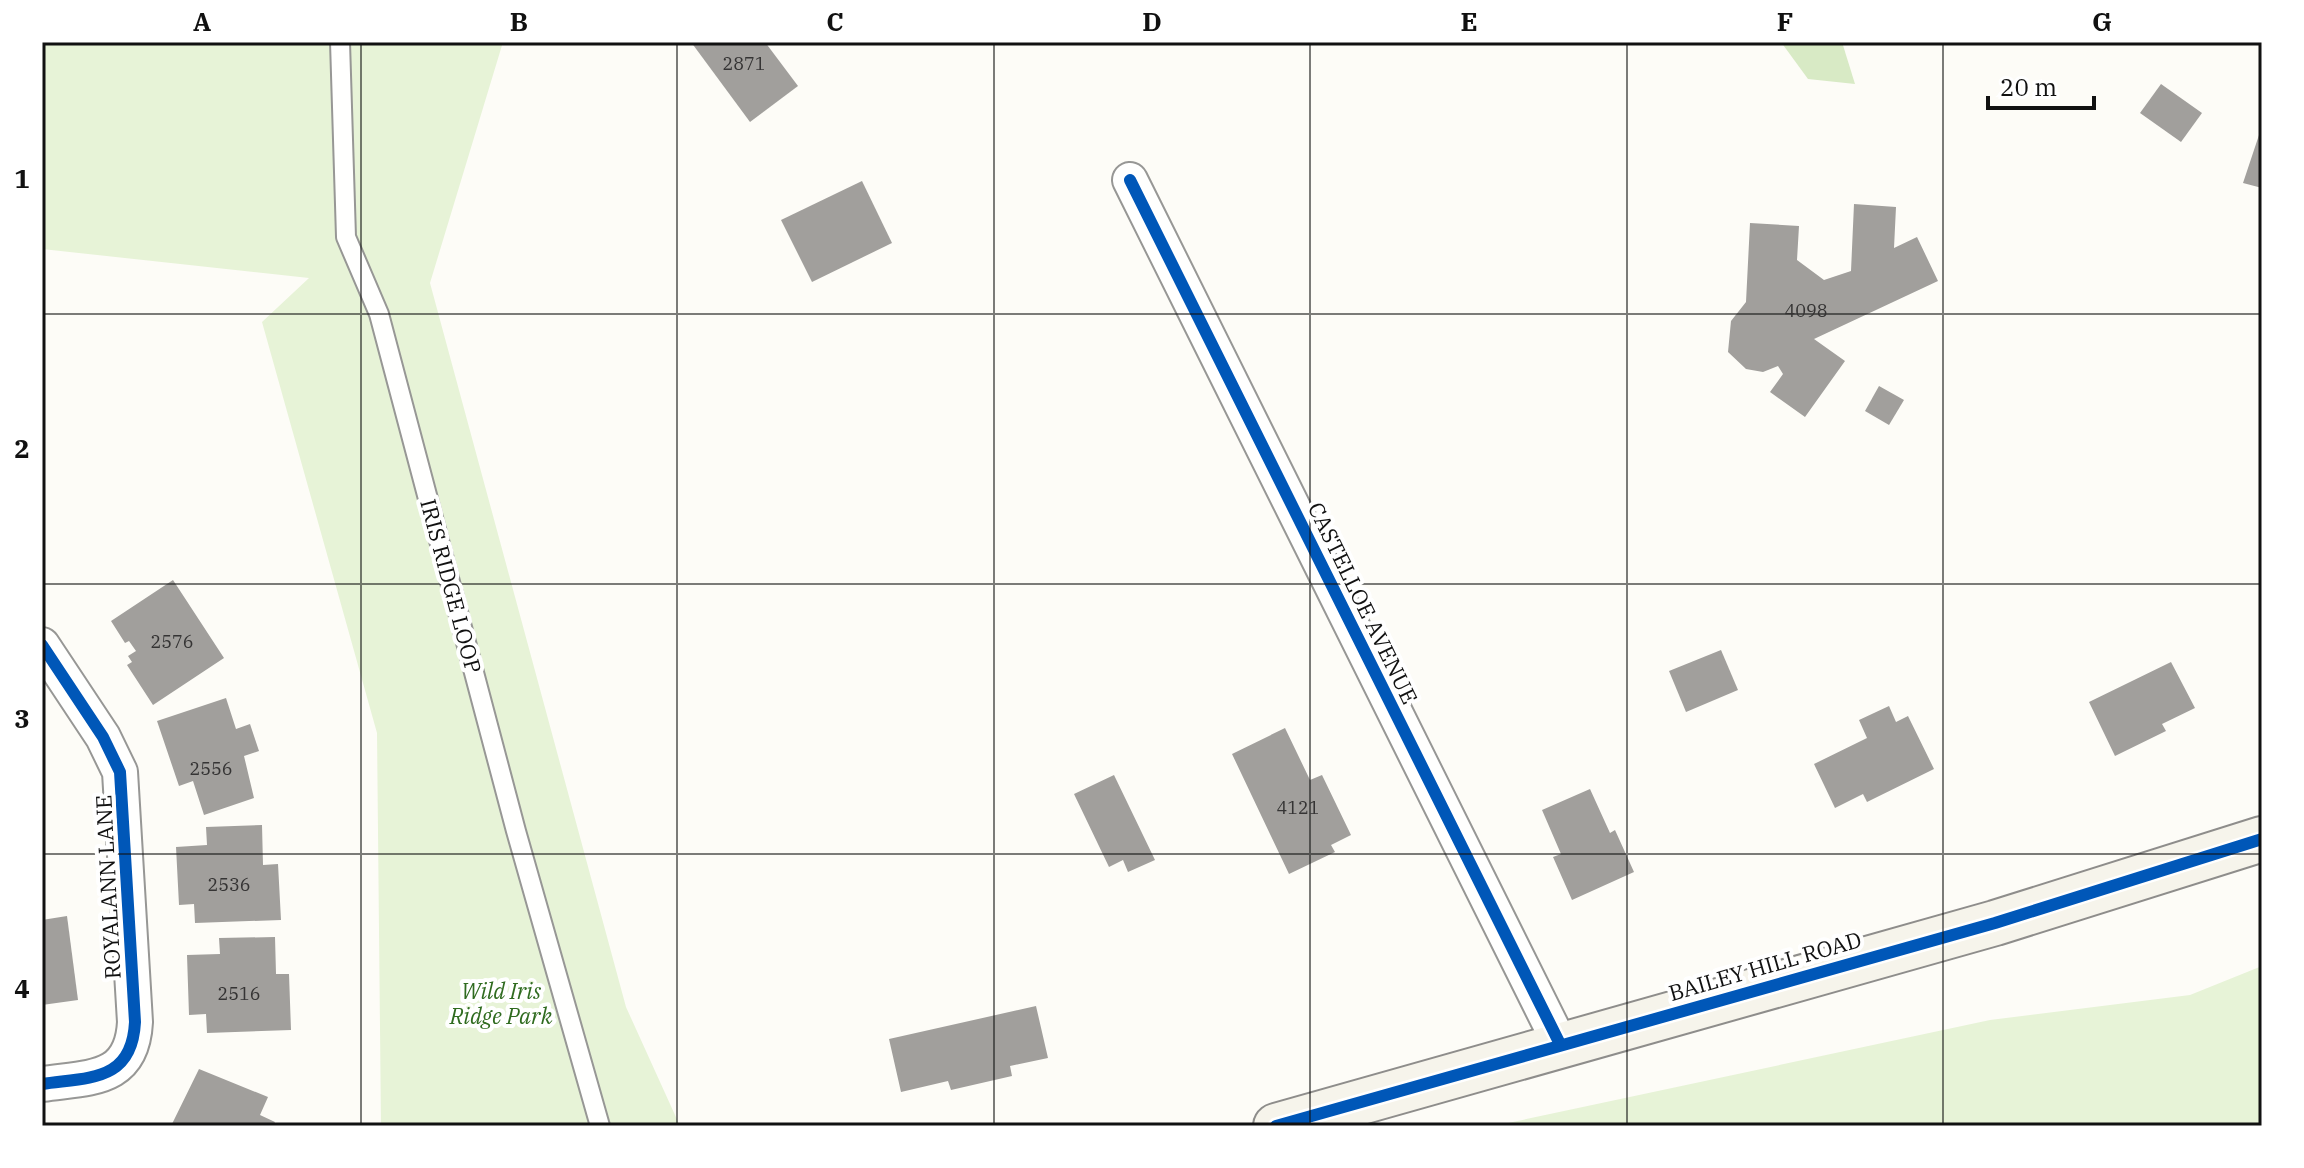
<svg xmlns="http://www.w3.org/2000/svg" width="2304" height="1168" font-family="'IBM Plex Serif',serif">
<rect width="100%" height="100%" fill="#fdfcf7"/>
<!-- green -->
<g fill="#e7f3d7">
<polygon points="42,42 503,42 430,283 626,1007 680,1126 381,1126 377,733 262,322 309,278 42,249"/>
<polygon points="2262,966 2262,1126 1494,1126 1990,1020 2190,995"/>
</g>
<!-- forest -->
<polygon fill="#d8eac5" points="1781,42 1842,42 1855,84 1808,79"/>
<!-- building -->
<g fill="#a19f9c">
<polygon points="691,42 765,42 798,86 750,122"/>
<polygon points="2161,84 2202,113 2181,142 2140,113"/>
<polygon points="2259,135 2262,136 2262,188 2243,183"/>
<polygon points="862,181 892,243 812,282 781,220"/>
<polygon points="1854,204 1896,207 1894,248 1917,237 1938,281 1814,339 1845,361 1805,417 1770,392 1783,374 1778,366 1763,372 1746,369 1728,352 1731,321 1746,302 1750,223 1799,226 1797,260 1824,280 1851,271"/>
<polygon points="1879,386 1904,400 1889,425 1865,411"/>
<polygon points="173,580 224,658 153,705 127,665 132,662 128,656 136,651 129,641 125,643 111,621"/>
<polygon points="1721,650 1738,690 1686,712 1669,671"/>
<polygon points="2171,662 2195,708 2162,724 2166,731 2115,756 2089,702"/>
<polygon points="226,698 236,729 250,724 259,751 244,756 254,798 204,815 193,781 179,786 157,721"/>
<polygon points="1889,706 1896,722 1908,716 1934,769 1867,802 1863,794 1835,808 1814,764 1867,738 1859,720"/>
<polygon points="1285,728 1310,780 1322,775 1351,835 1331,845 1335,852 1289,874 1232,754"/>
<polygon points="1114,775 1155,860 1128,872 1123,860 1109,867 1074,794"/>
<polygon points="1590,789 1610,833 1615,830 1634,872 1572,900 1553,857 1561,854 1542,810"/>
<polygon points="262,825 263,865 278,864 281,920 195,923 194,904 179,905 176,847 207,845 206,827"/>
<polygon points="67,916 78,1000 42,1005 42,920"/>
<polygon points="275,937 276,974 289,974 291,1030 207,1033 206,1014 189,1015 187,955 220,954 219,938"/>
<polygon points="1036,1006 1048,1058 1010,1066 1012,1076 951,1090 948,1081 901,1092 889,1039"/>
<polygon points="199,1069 268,1097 260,1115 275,1122 273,1126 171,1126"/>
</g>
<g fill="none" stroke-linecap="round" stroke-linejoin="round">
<!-- service casing -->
<g stroke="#979795" stroke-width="22">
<polyline id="service" points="340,42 346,237 379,314 516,831 600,1126"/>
</g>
<!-- minor casing -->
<g stroke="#979795" stroke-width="38">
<g id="minor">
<polyline points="1130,180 1560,1044"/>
<path d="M42,645L103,737L120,772L135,1022C132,1082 89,1077 42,1084"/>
</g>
</g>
<!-- secondary casing -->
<g stroke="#8e8d8b" stroke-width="48">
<polyline id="secondary" points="1276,1126 1995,923 2262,839"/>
</g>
<!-- service -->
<use href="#service" stroke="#fffffe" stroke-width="18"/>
<!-- minor -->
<use href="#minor" stroke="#fffffe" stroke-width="34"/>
<!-- secondary -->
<use href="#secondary" stroke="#f6f4eb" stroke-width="44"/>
<!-- cycleway casing -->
<g stroke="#fff" stroke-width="17">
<g id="cycleway">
<polyline points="1130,180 1560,1044"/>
<path d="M42,645L103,737L120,772L135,1022C132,1082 89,1077 42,1084"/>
<polyline points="1276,1126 1995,923 2262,839"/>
</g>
</g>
<!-- cycleway -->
<use href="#cycleway" stroke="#0057b8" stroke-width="12"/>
</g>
<!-- grid -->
<path fill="none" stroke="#111" stroke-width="2" stroke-opacity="0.55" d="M361,42V1126M677,42V1126M994,42V1126M1310,42V1126M1627,42V1126M1943,42V1126M42,314H2262M42,584H2262M42,854H2262"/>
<g text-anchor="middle" stroke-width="8" stroke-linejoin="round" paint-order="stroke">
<!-- number labels -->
<g font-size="18" fill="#353434">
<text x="744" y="70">2871</text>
<text x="1806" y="317">4098</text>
<text x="172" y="648">2576</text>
<text x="211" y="775">2556</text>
<text x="1298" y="814">4121</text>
<text x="229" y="891">2536</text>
<text x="239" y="1000">2516</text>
</g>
<!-- street labels -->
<g font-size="22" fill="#111" stroke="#fff">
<text transform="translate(451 586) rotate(75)" y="8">IRIS RIDGE LOOP</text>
<text transform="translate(1363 603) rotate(64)" y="8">CASTELLOE AVENUE</text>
<text transform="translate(108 887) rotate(-93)" y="8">ROYALANN LANE</text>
<text transform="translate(1765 966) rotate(-16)" y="8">BAILEY HILL ROAD</text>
</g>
<!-- park labels -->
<g font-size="22" font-style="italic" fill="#2f6b1f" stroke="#fff">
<text x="501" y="999">Wild Iris<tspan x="501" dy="25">Ridge Park</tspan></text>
</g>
</g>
<!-- border -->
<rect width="2304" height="1168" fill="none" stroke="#ffffff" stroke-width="88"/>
<!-- scale -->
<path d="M1988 96v12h106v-12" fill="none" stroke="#111111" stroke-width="4"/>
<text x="2000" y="96" font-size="24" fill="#111111" stroke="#ffffff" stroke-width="6" paint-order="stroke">20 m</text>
<rect x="44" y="44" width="2216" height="1080" fill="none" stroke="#111" stroke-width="3"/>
<g font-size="26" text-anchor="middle" font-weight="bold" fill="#111">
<text x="202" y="31">A</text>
<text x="519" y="31">B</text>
<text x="835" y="31">C</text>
<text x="1152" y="31">D</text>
<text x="1469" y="31">E</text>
<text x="1785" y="31">F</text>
<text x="2102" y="31">G</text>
<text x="22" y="188">1</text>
<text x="22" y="458">2</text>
<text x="22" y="728">3</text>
<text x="22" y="998">4</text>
</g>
</svg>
